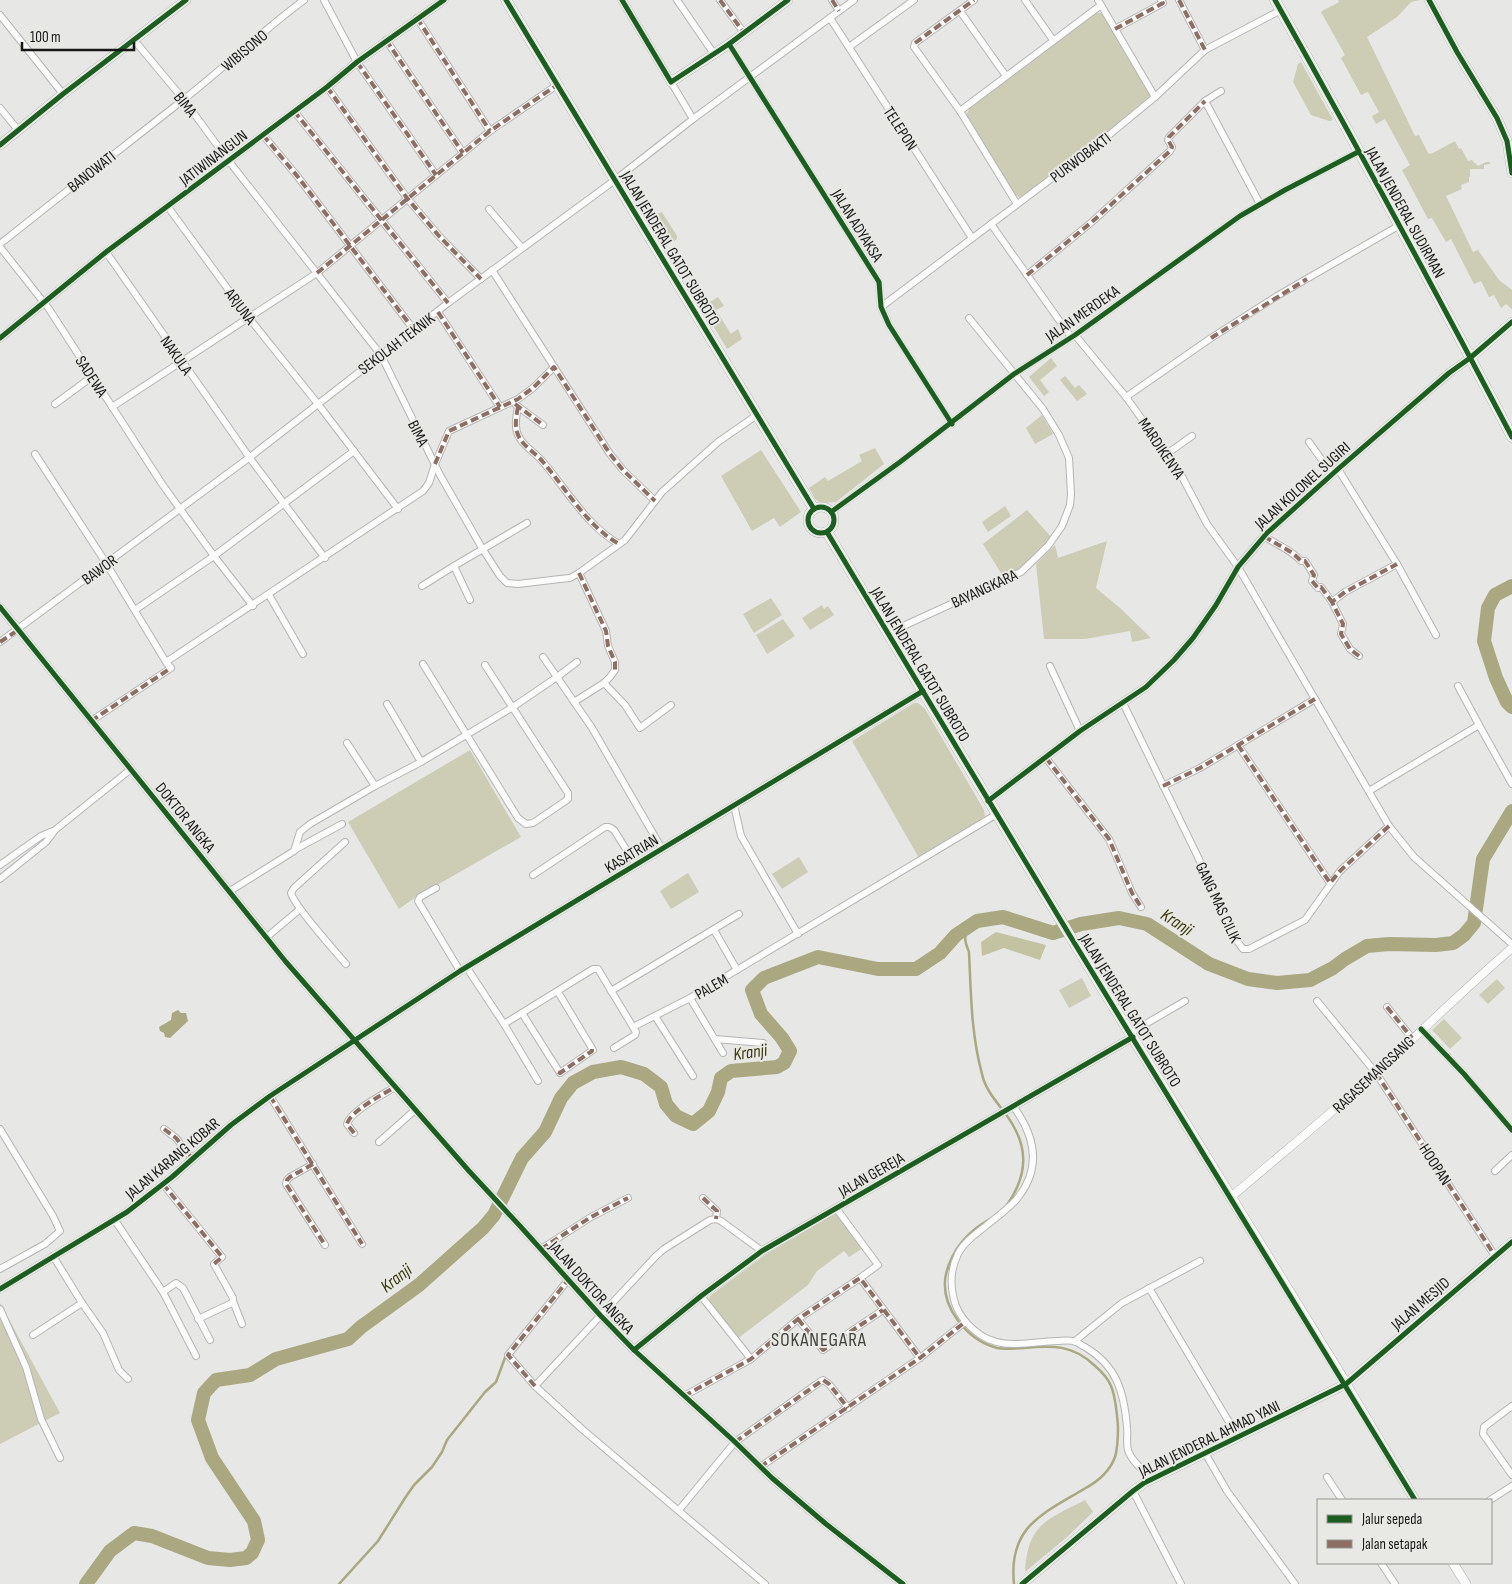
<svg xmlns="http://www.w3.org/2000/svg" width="1512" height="1584" font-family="'Sofia Sans Condensed',sans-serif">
<rect width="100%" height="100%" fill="#e7e7e5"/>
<!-- green -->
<g fill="#cdcdb6">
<path d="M1338,0H1420L1411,2L1397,17L1367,37L1415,136L1419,135L1428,153L1431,154L1455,141L1459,149L1461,148L1468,161L1472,160L1478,166L1486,162H1490V164L1484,165V169H1470V177H1469V182L1461,185L1462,189L1446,196L1473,252L1478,250L1499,280L1512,290V309L1506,304L1501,308L1494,295L1489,297L1481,281L1474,284L1451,239L1446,242L1432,218L1428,219L1402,170L1410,165L1385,119L1376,124L1372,116L1379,112L1368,92L1361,95L1341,58L1345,55L1321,12C1326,8 1333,6 1339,2Z"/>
<polygon points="1096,13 1102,13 1151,95 1103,136 1022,197 1019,197 1015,194 966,115 970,108"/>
<polygon points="1301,62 1333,120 1329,121 1311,115 1293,82 1298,64"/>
<polygon points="662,212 677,236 677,239 666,246 648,218"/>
<polygon points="718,297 724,306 716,310 731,334 738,329 742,339 727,349 702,307"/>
<polygon points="1051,358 1057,366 1040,380 1049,392 1044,396 1029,377"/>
<polygon points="1065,376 1075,388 1079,385 1087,394 1077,401 1060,380"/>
<polygon points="1042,415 1053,434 1035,444 1026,428"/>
<polygon points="875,448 884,464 836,502 821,503 815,499 809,488 825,477 828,481 862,461 859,455"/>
<polygon points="761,450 801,512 780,527 774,518 752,531 721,476"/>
<polygon points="1005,506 1011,516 988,532 982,522"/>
<polygon points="1027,510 1053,539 1011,578 1004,578 983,544"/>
<polygon points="1107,541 1096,588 1120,608 1151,638 1132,642 1130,631 1085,639 1044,639 1036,564 1055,545 1058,558"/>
<polygon points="771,598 782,615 754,633 743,614"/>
<polygon points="822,605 824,609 828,606 834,615 810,630 802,618"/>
<polygon points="783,619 795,636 767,654 756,635"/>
<polygon points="914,703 918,703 925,709 984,810 985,816 975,824 919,858 852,741"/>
<polygon points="470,750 521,837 416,897 399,909 348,822"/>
<polygon points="799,857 808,872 782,889 772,874"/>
<polygon points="688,873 699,892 671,909 660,891"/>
<polygon points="1082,978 1091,996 1069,1008 1059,990"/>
<polygon points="1497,979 1505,988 1488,1004 1479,995"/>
<polygon points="1444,1019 1462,1038 1450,1049 1432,1030"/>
<polygon points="836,1213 863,1248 849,1257 844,1251 817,1271 808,1285 737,1339 709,1300 710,1296 765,1255"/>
<polygon points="0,1303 60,1413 0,1444"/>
<path d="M1085,1500L1093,1512L1067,1537L1025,1572C1028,1524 1046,1520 1085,1500Z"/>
</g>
<!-- forest -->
<polygon fill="#c3c3a2" points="996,932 1046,945 1040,960 1004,948 982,956 981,942"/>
<!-- water -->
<polygon fill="#a9a880" points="178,1010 181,1013 186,1013 188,1021 170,1038 165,1037 164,1033 160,1031 159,1027 171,1020 172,1013"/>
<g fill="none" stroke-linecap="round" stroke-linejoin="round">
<!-- stream -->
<g stroke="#a9a880" stroke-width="2.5">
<path d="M969,927C963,936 965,942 969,952C971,993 971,1034 982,1074C985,1089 996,1101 1005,1113C1029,1145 1029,1173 1007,1205"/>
<path d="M990,1219C968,1231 952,1250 946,1274C939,1306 967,1340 997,1348C1006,1350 1015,1348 1024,1348C1052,1345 1073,1345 1094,1365C1101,1371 1108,1378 1111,1386C1116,1398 1117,1414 1118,1427C1118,1437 1118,1447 1115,1457C1110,1471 1097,1482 1084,1489C1042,1514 1008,1527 1014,1584"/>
<polyline points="339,1584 378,1541 405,1498 414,1485 432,1467 442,1452 447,1440 485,1392 496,1382 506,1355"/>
</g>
<!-- river -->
<g stroke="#a9a880" stroke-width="14">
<polyline points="1512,586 1495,595 1488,608 1484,641 1496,678 1507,702 1512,707"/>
<polyline points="86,1584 110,1551 134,1533 152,1536 208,1558 230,1560 246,1558 252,1553 258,1540 254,1521 212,1458 198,1420 204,1393 216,1380 250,1375 276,1359 348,1339 361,1327 419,1285 483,1228 494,1215 522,1158 545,1132 561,1098 573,1083 593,1072 621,1067 644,1074 661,1087 666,1104 676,1116 693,1124 709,1111 718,1092 721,1078 731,1071 777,1067 784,1063 790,1051 782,1038 761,1014 752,990 764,978 818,957 878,969 916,969 940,953 956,935 977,921 1003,917 1053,933 1081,924 1119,918 1147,924 1209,964 1248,979 1277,983 1310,980 1333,968 1345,959 1367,946 1389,944 1436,945 1453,943 1464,935 1474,923 1483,859 1512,811"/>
</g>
<!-- minor casing -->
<g stroke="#b5b5b4" stroke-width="8">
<g id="minor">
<polyline points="324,0 357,62 436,175"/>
<polyline points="677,0 714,54"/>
<polyline points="720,0 744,33"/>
<polyline points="832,0 839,11"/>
<polyline points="974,0 915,43 914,47 960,111 1017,204"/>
<polyline points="1025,0 1053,40"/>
<polyline points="1098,0 1155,97"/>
<polyline points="1179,0 1205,50"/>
<polyline points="960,11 1006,76"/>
<polyline points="0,15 63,94"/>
<polyline points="417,18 490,131"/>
<polyline points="830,18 972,238"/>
<polyline points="1115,29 1163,3 1161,0"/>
<polyline points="134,40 184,100 228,160 381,355 440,475 482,548 500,576 507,583 518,584 560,579 570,578 579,573 625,540 662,492 718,442 757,415"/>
<polyline points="386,40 463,153"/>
<polyline points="729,44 879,282 881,307 889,325 952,424"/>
<polyline points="849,47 914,0"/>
<polyline points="327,87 407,198 439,236 481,279"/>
<polyline points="1221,91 1205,101 1260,204"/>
<polyline points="0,108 18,130"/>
<polyline points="294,111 448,303"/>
<polyline points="960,111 1101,5"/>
<polyline points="693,119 854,0"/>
<polyline points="263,135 298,177 414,330"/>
<polyline points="168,207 249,318 318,404 398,509"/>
<polyline points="489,209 522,248"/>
<polyline points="991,224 1071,337"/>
<path d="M0,244C61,195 122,148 183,100C224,68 262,31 304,0"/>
<polyline points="0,247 49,309 162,484 214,556 253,606"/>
<polyline points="106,252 252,461 325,558"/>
<polyline points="492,270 610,454 623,470 655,501"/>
<polyline points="1027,275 1093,221 1170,151 1172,147 1168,140 1169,137 1205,101"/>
<polyline points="881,307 1109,135 1155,97 1205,50 1281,10"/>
<polyline points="438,312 500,407"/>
<polyline points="1075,335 1126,397 1179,471 1207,524 1238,567 1389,826 1414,857 1512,944"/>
<polyline points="1126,397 1211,338 1277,296 1400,225"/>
<polyline points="55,404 93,376"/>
<polyline points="516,405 543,425"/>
<polyline points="112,407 317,273 490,131 557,85"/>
<path d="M518,407C516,417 514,428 519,437C524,447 536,453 543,462C567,490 587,526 619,544"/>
<polyline points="1309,442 1332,474"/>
<polyline points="1168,453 1192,436"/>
<polyline points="35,454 106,563 166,662 423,491 429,483 435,464 449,431 518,399 533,388 554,367"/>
<polyline points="1338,469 1397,564 1436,635"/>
<polyline points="831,512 900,462 1014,374 1075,335 1240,216 1285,190 1358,152"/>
<path d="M1264,536C1278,546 1289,548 1301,561H1305L1314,575L1312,581L1318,588L1321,587L1332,602"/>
<polyline points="422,586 454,566"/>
<polyline points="269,595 303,654"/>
<polyline points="470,600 454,566 527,523"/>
<polyline points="135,610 214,556 354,451"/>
<polyline points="888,633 1021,572 1048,546 1062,526 1070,505 1071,494 1069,458 1059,435 1043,409 969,318"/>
<polyline points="0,642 250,457 448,303 615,180 693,119 671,82"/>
<polyline points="1359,656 1350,649 1341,634 1343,624 1332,602 1345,592 1397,564"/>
<polyline points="543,657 557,677 577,662"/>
<polyline points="423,664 518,818 526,824 533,823 564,802 568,799 568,793 485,665"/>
<polyline points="1050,666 1080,731"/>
<polyline points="604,683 625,705 640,728 671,705"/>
<polyline points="1458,686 1479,725"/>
<polyline points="574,702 604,683 610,677 615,670 615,662 608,646 606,631 579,573"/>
<polyline points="1123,703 1197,855 1234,937 1243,949 1249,949 1305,920 1340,871 1389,826"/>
<polyline points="387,704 421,762"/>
<polyline points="91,721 171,668 166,662"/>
<polyline points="347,743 375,786"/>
<polyline points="1238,745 1330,883"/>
<polyline points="1046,758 1109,839 1132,893 1141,907"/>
<polyline points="1163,786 1200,768 1315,699"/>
<polyline points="1369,791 1479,725 1512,784"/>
<polyline points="734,805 741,836 798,934"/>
<path d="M345,842L294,888L291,893C294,906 335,951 346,964"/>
<polyline points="296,849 342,824"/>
<polyline points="0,865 41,836 53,831"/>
<polyline points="533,875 605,827 609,827 614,830 636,865"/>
<polyline points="0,879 46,842 55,830 131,769"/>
<polyline points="436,888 420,897 418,901 460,971"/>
<polyline points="230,891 294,851 300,832 310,824 375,786 421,762 513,707 557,677 592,728 662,849"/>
<polyline points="714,930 737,970"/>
<polyline points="267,937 300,909"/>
<polyline points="467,968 504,1024 593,969 598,969 633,1027 690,998 997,814"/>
<polyline points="611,991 739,914"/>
<polyline points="690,998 723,1053"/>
<polyline points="1317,1001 1376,1073 1495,1256"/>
<polyline points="1387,1007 1412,1038"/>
<polyline points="522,1013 560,1073 593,1050 558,992"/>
<polyline points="655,1016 693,1076"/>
<polyline points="504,1024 538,1081"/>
<polyline points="1421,1029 1464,1074 1512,1130"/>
<polyline points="1130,1033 1185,1001"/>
<polyline points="715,1039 763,1043"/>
<polyline points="614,1048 635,1035 636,1032 633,1027"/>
<polyline points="270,1096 362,1244"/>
<path d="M1013,1106C1036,1137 1042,1169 1016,1200C1008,1209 997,1217 987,1225C977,1233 964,1242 958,1254C950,1270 950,1289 956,1306C960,1316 966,1323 974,1330C999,1352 1027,1342 1057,1341C1062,1341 1070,1339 1076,1342C1079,1343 1082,1346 1085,1347C1117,1366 1124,1392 1127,1427C1128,1435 1126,1443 1128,1450C1131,1461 1144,1471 1152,1479"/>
<polyline points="0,1129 53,1216 60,1231 45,1244 0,1269"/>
<polyline points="164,1129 176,1138 192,1158"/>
<path d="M354,1133L347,1124C350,1111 384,1094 395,1087"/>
<polyline points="379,1142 415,1110"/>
<polyline points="313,1164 290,1177 287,1180 286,1184 325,1245"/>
<polyline points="1495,1171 1512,1155"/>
<polyline points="163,1184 222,1257 214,1264 233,1298 232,1303 198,1319"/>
<polyline points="703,1198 717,1211 716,1219"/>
<polyline points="836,1208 878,1265 860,1278"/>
<polyline points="114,1219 163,1292 196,1356"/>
<polyline points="541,1249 591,1217 628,1198"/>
<polyline points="762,1251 721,1221 716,1219 710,1220 664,1249 656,1256 535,1386 582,1429 765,1584"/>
<polyline points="53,1256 82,1303 103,1333 119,1370 128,1379"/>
<polyline points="1149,1288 1238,1437"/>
<polyline points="163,1292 176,1283 183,1288 210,1340"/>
<polyline points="701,1296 751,1359"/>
<polyline points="233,1301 242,1324"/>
<polyline points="0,1309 26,1367 41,1419 60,1458"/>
<polyline points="798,1319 823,1350 883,1310"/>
<polyline points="33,1335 82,1303"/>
<polyline points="1075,1341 1122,1303 1200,1261"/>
<polyline points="535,1386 508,1355 568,1280"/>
<polyline points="684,1396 751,1359 798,1319 860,1278 920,1358"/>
<polyline points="1512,1406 1484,1427 1483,1434 1512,1475"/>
<polyline points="1205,1453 1227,1491 1295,1584"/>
<polyline points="760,1467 920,1358 965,1322"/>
<polyline points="1327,1477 1342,1500"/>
<polyline points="1133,1491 1181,1584"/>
<polyline points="1490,1500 1512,1486"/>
<polyline points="679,1510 735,1442 821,1381 823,1380 829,1384 848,1408"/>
<polyline points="1381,1563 1395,1584"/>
</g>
</g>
<!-- tertiary casing -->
<g stroke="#b5b5b4" stroke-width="9">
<g id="tertiary">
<polyline points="622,0 671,82"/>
<polyline points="0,338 106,252 327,87 357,62 444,0"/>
<polyline points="0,607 286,962 469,1171 520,1226 600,1315 634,1350 735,1442 772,1478 826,1524 903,1584"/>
<polyline points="988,801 1080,731 1146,687 1174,660 1193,638 1216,605 1238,567 1267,533 1338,469 1449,373 1470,358"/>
<path d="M1231,1197C1279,1156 1328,1116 1375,1074C1421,1032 1465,988 1512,948"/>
<polyline points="0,1289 127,1212 172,1177 231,1125 270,1096 460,971 923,691"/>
<polyline points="634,1350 701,1296 762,1251 1133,1037"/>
</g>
</g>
<!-- secondary casing -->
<g stroke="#b5b5b4" stroke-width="10">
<g id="secondary">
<polyline points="1429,0 1457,52 1497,118 1507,141 1512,173"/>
<polyline points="671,82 729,44 788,0"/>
<polyline points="0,145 63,94 186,0"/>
<polyline points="1470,358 1512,322"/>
<circle cx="821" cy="520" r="13"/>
<polyline points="1346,1384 1415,1500"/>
<polyline points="1453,1563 1466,1584"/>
<polyline points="1022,1584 1133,1491 1144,1483 1346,1384 1512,1242"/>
</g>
</g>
<!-- primary casing -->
<g stroke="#b5b5b4" stroke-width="11">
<g id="primary">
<polyline points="506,0 814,509"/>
<path d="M1275,0C1356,144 1435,290 1512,437"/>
<polyline points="827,532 1075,944 1346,1384"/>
</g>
</g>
<!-- minor -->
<use href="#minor" stroke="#fbfbfb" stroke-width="6"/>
<!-- tertiary -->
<use href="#tertiary" stroke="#fbfbfb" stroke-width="8"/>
<!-- secondary -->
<use href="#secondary" stroke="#fbfbfb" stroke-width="9"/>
<!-- primary -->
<use href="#primary" stroke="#fbfbfb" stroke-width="10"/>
<!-- quiet -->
<g stroke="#8d6e63" stroke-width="4" stroke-dasharray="8 4" stroke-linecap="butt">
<polyline points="720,0 744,33"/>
<polyline points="832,0 839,11"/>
<polyline points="1179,0 1205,50"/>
<polyline points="417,18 490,131"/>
<polyline points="1115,29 1163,3 1161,0"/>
<polyline points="386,40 463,153"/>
<polyline points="915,43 974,0"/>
<polyline points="357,62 436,175"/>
<polyline points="327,87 407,198 439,236 481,279"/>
<polyline points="294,111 448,303"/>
<polyline points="263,135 298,177 414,330"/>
<polyline points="317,273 490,131 557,85"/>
<polyline points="1027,275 1093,221 1170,151 1172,147 1168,140 1169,137 1205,101"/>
<polyline points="438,312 500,407"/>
<polyline points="1211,338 1307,279"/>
<polyline points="515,404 543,425"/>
<path d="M518,407C516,417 514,428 519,437C524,447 536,453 543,462C567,490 587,526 619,544"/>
<polyline points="435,464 449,431 518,399 533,388 554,367 610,454 623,470 655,501"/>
<path d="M1264,536C1278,546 1289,548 1301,561H1305L1314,575L1312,581L1318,588L1321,587L1332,602"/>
<polyline points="579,573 606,631 608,646 615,662 615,670"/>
<polyline points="0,642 18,630"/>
<polyline points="1359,656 1350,649 1341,634 1343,624 1332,602 1345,592 1397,564"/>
<polyline points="91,721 171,668"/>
<polyline points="1238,745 1330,883 1340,871 1389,826"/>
<polyline points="1046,758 1109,839 1132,893 1141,907"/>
<polyline points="1163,786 1200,768 1315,699"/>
<polyline points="1387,1007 1412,1038"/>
<polyline points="558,1072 560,1073 592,1051 592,1049"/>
<polyline points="1376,1073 1495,1256"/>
<polyline points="270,1096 362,1244"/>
<polyline points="164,1129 176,1138 192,1158"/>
<path d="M354,1133L347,1124C350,1111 384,1094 395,1087"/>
<polyline points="313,1164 290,1177 287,1180 286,1184 325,1245"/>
<polyline points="163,1184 222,1257 214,1264 215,1267"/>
<polyline points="703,1198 717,1211 716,1219"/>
<polyline points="541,1249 591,1217 628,1198"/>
<polyline points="798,1319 823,1350 883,1310"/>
<polyline points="535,1386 508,1355 568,1280"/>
<polyline points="684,1396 751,1359 798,1319 860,1278 920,1358"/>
<polyline points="735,1442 823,1380 829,1384 848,1408"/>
<polyline points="760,1467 920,1358 965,1322"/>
</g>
<!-- cycleway casing -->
<g stroke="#e8e8e4" stroke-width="8">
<g id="cycleway">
<polyline points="506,0 814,509"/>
<polyline points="622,0 671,82 729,44 788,0"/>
<path d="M1275,0C1356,144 1435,290 1512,437"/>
<polyline points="1429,0 1457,52 1497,118 1507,141 1512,173"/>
<polyline points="729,44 879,282 881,307 889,325 952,424"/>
<polyline points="0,145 63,94 186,0"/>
<polyline points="0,338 106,252 327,87 357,62 444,0"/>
<circle cx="821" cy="520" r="13"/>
<polyline points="831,512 900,462 1014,374 1075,335 1240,216 1285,190 1358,152"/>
<polyline points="827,532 1075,944 1415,1500"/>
<polyline points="0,607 286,962 469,1171 520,1226 600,1315 634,1350 735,1442 772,1478 826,1524 903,1584"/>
<polyline points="988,801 1080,731 1146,687 1174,660 1193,638 1216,605 1238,567 1267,533 1338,469 1449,373 1470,358 1512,322"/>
<polyline points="1421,1029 1464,1074 1512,1130"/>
<polyline points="0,1289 127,1212 172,1177 231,1125 270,1096 460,971 923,691"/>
<polyline points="634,1350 701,1296 762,1251 1133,1037"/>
<polyline points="1022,1584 1133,1491 1144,1483 1346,1384 1512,1242"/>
</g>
</g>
<!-- cycleway -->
<use href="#cycleway" stroke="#1b5e20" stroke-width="5"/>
</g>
<g text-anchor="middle" stroke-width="4" stroke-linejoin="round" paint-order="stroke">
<!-- street labels -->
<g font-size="16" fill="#171716" stroke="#e8e8e4">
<text transform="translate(244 50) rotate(-40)" y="6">WIBISONO</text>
<text transform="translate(186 104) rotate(52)" y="6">BIMA</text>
<text transform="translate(901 128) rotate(57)" y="6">TELEPON</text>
<text transform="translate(213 157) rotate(-37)" y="6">JATIWINANGUN</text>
<text transform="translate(1080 157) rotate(-37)" y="6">PURWOBAKTI</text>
<text transform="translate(91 171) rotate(-38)" y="6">BANOWATI</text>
<text transform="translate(1406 212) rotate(61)" y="6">JALAN JENDERAL SUDIRMAN</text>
<text transform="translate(858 225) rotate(58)" y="6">JALAN ADYAKSA</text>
<text transform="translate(671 248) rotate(59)" y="6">JALAN JENDERAL GATOT SUBROTO</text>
<text transform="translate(241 306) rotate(53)" y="6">ARJUNA</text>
<text transform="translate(1082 313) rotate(-35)" y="6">JALAN MERDEKA</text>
<text transform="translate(396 343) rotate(-37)" y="6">SEKOLAH TEKNIK</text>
<text transform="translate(177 355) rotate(55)" y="6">NAKULA</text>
<text transform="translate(92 376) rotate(57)" y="6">SADEWA</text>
<text transform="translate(419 433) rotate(63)" y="6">BIMA</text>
<text transform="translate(1162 448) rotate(56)" y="6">MARDIKENYA</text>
<text transform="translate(1302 485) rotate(-42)" y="6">JALAN KOLONEL SUGIRI</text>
<text transform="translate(99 569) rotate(-36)" y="6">BAWOR</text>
<text transform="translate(984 588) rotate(-25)" y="6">BAYANGKARA</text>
<text transform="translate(921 664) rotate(59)" y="6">JALAN JENDERAL GATOT SUBROTO</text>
<text transform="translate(186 817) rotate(51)" y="6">DOKTOR ANGKA</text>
<text transform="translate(631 853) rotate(-31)" y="6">KASATRIAN</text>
<text transform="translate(1219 902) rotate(65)" y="6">GANG MAS CILIK</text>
<text transform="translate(711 986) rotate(-30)" y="6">PALEM</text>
<text transform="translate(1131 1010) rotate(58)" y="6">JALAN JENDERAL GATOT SUBROTO</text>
<text transform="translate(1373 1074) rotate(-43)" y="6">RAGASEMANGSANG</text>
<text transform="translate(172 1158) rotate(-40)" y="6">JALAN KARANG KOBAR</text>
<text transform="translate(1436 1164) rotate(57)" y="6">HOOPAN</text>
<text transform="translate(871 1174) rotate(-30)" y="6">JALAN GEREJA</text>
<text transform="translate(592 1287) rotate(48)" y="6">JALAN DOKTOR ANGKA</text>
<text transform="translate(1420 1303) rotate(-41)" y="6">JALAN MESJID</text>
<text transform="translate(1209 1438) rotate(-26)" y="6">JALAN JENDERAL AHMAD YANI</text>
</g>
<!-- water labels -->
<g font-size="18" font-style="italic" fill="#3c3a0c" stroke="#e8e8e4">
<text transform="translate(1177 922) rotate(33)" y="6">Kranji</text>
<text transform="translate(750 1052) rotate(-8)" y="6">Kranji</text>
<text transform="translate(396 1278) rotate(-38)" y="6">Kranji</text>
</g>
<!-- quarter labels -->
<g font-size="19" letter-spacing="1" fill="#41413e" stroke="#e8e8e4">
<text x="819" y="1346">SOKANEGARA</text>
</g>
</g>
<!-- legend -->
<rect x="1317" y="1499" width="175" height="65" fill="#e8e8e4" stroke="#949492"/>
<rect x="1327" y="1515" width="25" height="8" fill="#1b5e20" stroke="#949492"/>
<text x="1362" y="1524" font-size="15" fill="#171716">Jalur sepeda</text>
<rect x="1327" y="1540" width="25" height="8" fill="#8d6e63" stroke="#949492"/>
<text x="1362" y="1549" font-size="15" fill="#171716">Jalan setapak</text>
<!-- scale -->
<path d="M22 42v8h112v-8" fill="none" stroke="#171716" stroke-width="2.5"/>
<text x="30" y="42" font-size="15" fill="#171716" stroke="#e8e8e4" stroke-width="4" paint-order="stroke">100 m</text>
</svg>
